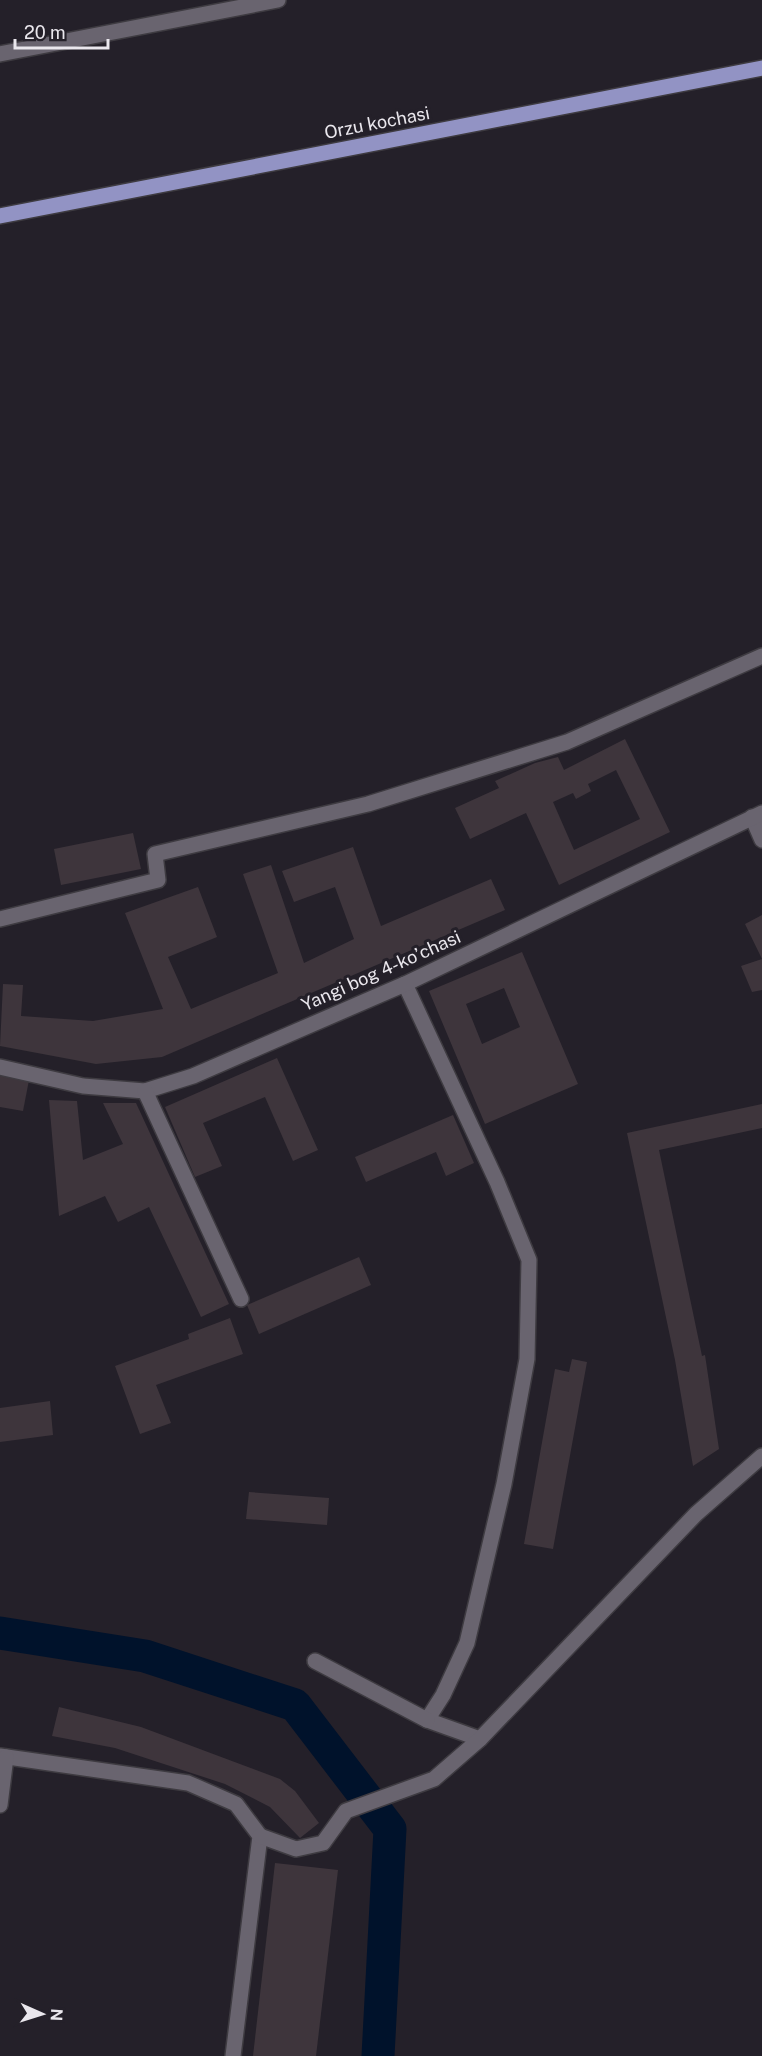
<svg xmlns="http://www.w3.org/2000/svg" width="762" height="2056" font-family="'Public Sans',sans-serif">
<rect width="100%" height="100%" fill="#242029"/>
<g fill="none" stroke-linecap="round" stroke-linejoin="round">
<!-- canal -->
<polyline stroke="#00122b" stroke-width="33" points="0,1633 145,1656 295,1705 390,1829 378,2056"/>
</g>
<!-- building -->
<g fill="#3e353c" fill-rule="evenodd">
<path d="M625,739L670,832L559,885L526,813L470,839L455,808L499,788L495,781L535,763L558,757L564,770ZM616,770L640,819L574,850L553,802L573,793L576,799L591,791L588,784Z"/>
<polygon points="133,833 141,869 61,885 54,849"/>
<polygon points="353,847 381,926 491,879 505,910 162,1057 96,1064 0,1046 3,984 23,985 21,1016 93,1021 163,1009 125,913 198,887 217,937 168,957 191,1009 278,973 243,874 271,865 304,963 354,939 335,887 294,902 282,871"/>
<polygon points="762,915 762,990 752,992 741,966 762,959 745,924"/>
<path d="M522,952L578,1084L485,1124L429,991ZM504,988L520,1027L482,1044L466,1004Z"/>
<polygon points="277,1058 318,1150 293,1161 265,1097 203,1123 222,1166 195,1177 165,1107"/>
<polygon points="0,1075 29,1080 23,1111 0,1107"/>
<polygon points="49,1100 77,1101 83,1160 123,1144 103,1103 136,1103 229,1304 201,1317 149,1207 118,1222 105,1196 59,1216"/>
<polygon points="762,1104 762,1128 659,1150 702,1356 705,1355 719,1449 693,1466 675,1360 627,1133"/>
<polygon points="453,1115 474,1163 446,1176 436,1152 366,1182 355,1157"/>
<polygon points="359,1257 371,1285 259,1334 247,1305"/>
<polygon points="230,1318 243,1354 156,1385 171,1423 140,1434 115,1366 189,1339 188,1334"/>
<polygon points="572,1359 587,1362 553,1549 524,1544 555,1369 569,1372"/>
<polygon points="50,1401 53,1435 0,1442 0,1408"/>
<polygon points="249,1492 329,1498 327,1525 246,1519"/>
<polygon points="59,1707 141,1727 280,1779 295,1791 319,1823 300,1838 270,1807 225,1784 115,1748 52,1736"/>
<polygon points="275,1863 338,1870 316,2056 253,2056"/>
</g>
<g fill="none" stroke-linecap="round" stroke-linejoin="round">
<!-- minor casing -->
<g stroke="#3e3b41" stroke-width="18">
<g id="minor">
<polyline points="0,54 278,0"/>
<polyline points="752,817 762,840"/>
<polyline points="0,919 158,880 155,854 368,804 567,742 762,656"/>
<polyline points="405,984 497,1182 529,1260 527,1359 504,1484 467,1643 443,1695 427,1720 480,1739"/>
<polyline points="0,1067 83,1086 145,1091 193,1076 405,984 762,813"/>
<polyline points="145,1091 241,1299"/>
<polyline points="315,1661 427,1720"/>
<polyline points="0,1756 188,1783 236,1804 260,1836 233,2056"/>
<polyline points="0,1805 6,1757"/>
<polyline points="260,1836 296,1849 323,1843 346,1811 434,1779 480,1739 696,1514 762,1456"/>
</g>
</g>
<!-- major casing -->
<g stroke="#3e3b41" stroke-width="18">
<polyline id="major" points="0,216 762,68"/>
</g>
<!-- minor -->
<use href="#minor" stroke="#69646f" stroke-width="15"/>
<!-- major -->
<use href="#major" stroke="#9293c4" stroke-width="15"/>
</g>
<g text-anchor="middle" stroke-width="6" stroke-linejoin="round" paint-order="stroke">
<!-- street labels -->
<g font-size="18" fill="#eae7ed" stroke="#242029">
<text transform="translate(377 123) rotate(-11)" y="6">Orzu kochasi</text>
<text transform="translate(381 971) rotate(-24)" y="6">Yangi bog 4-koʼchasi</text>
</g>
</g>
<!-- north arrow -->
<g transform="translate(42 2014) rotate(93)" stroke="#242029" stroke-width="4.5" paint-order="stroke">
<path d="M0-4.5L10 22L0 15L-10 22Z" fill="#eae7ed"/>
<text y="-9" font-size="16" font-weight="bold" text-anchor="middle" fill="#eae7ed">N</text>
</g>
<!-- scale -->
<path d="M15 39v9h93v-9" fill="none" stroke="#eae7ed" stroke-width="3"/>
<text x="24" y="39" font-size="18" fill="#eae7ed" stroke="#242029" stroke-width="4.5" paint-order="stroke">20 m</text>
</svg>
